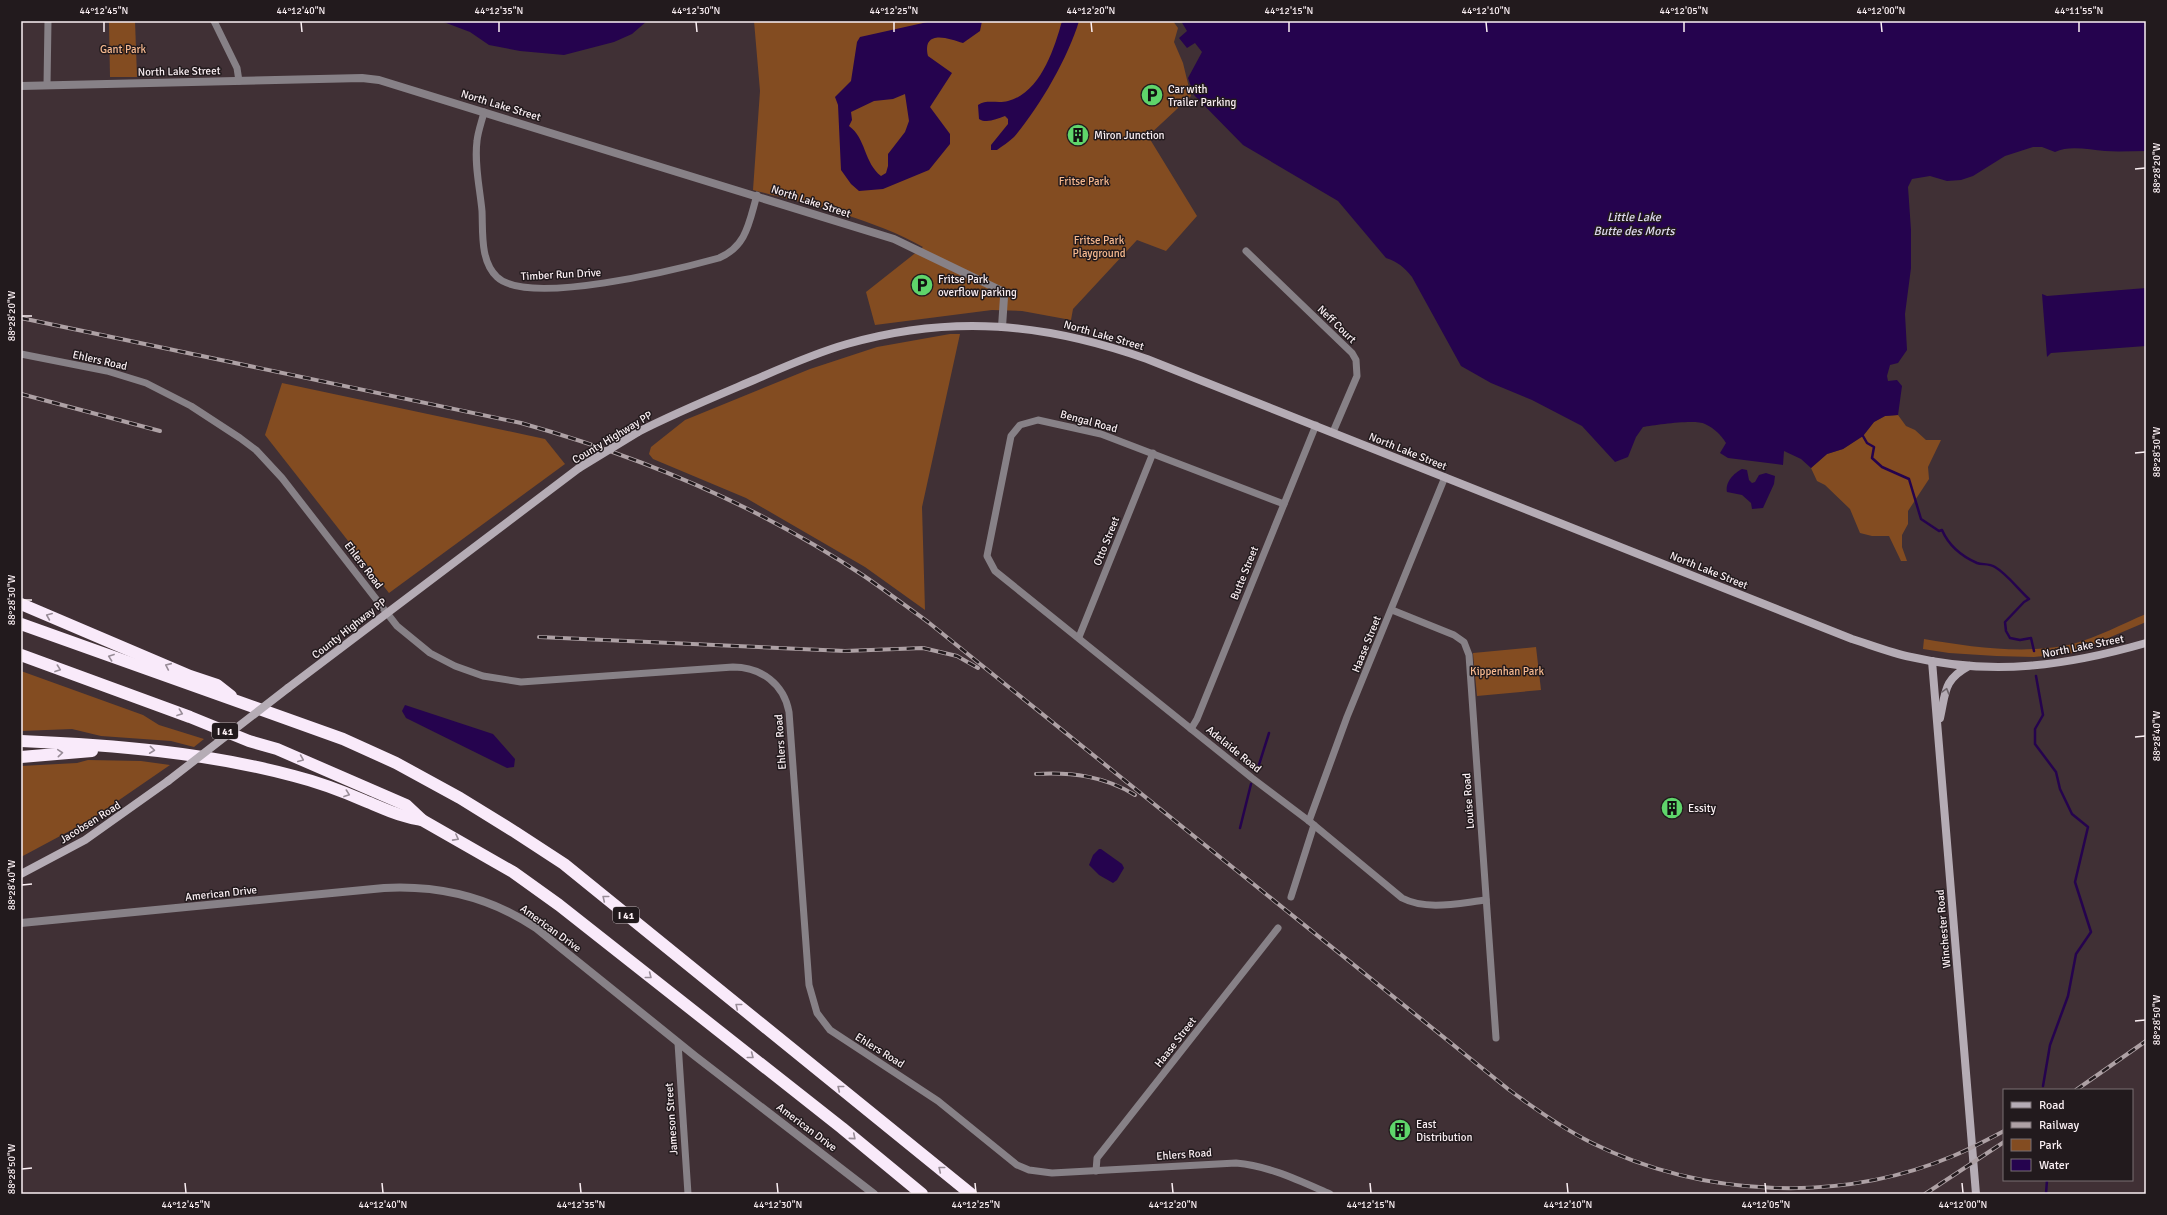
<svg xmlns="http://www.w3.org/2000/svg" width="2167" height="1215" font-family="Signika,sans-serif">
<rect width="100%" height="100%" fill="#403035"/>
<!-- green -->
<g fill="#834c21">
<polygon points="109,21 135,21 137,77 110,77"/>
<path d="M754,21H1173L1178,28L1174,42L1183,63L1191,96L1148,136L1197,216L1166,251L1137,240L1073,309L1071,320L1022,311L992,310L875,325L866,292L923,247C871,218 810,205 753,190L760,91Z"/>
<polygon points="950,334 960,334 922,507 925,610 865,567 746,498 653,459 649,454 651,447 685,420 810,369 877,347"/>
<polygon points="282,383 545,439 565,464 389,593 265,435"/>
<polygon points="1898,415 1906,426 1915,430 1926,440 1941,440 1928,467 1929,479 1908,511 1908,524 1902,535 1902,547 1907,561 1901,561 1889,536 1872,536 1860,533 1850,509 1825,485 1817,481 1811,468 1827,454 1843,449 1863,436 1874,422 1885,416"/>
<path d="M2146,614V622L2073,653L2034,657L1996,656L1949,653L1923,649L1924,639C1971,647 2026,655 2073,644C2098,637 2122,624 2146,614Z"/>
<polygon points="1536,647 1541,690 1477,696 1473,653"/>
<polygon points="21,671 143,715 159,725 204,739 194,747 171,741 101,736 72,729 21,731"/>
<polygon points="88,760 141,761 170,765 90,820 21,857 21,766 77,763"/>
</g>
<!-- water -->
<g fill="#25034e" fill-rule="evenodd">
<polygon points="441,21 647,21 632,34 614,42 564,55 520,51 489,45 470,32"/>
<path d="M932,21H982L980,31L963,43C948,38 922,29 928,56L952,73L930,107L950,134V144L929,170L883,189L859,191L851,184L841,170L838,105L835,97L851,81L857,42L860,37ZM905,94L909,121L905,132L888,154V166L886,173L881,176C864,163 866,138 849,126L852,120L851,112L874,101L893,99Z"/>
<path d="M1062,21H1079C1068,58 1039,108 1014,137C1009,142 1002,146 997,150H991V145L1008,124V119L1005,116C996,119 987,124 979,119L978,105C987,99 998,104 1008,101C1040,93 1054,50 1062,21Z"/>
<path d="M1181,21H2146V151C2132,151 2118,152 2105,151C2089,150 2070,145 2055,152L2042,147H2033L2005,156L1973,176L1961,180L1947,181L1930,176L1912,179L1908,187L1911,230V268L1905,314L1907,350L1898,363L1890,365L1887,376L1888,381L1897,380L1902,386L1898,415L1885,416L1874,422L1863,436L1843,449L1827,454L1811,468L1801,459L1784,451L1783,465L1728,458L1720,453L1726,443C1721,435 1714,428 1705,424C1695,419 1656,425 1643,427L1636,437L1628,457L1615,462L1582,426L1532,400L1491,383L1461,366L1412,277C1404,267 1398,262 1386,258L1338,201L1243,145L1194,95L1188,78L1202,52L1195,43L1187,48L1179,38L1187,31Z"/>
<polygon points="2146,288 2146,346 2051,353 2047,357 2042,294 2047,296"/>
<path d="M1742,469L1747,470L1749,480L1752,483L1755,482L1759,475L1766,473L1775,476L1774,484L1763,508L1752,509L1751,503L1742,495L1727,492C1725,482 1734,473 1742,469Z"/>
<polygon points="405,705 493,734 515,759 514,767 507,768 406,718 402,711"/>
<polygon points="1099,849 1101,849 1122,864 1124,868 1117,880 1113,883 1099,875 1089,865 1093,855"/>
</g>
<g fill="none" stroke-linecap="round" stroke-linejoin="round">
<!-- stream -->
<g stroke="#25034e" stroke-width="2.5">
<path d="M1863,436L1867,443L1874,447L1872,458L1882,467L1909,479L1921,519L1939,531L1942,530C1949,546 1961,556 1977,563C1982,565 1989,563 1995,567C2007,574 2018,589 2029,599L2024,602L2005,622L2006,631L2010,638L2020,640L2031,638L2034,651"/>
<polyline points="2036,676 2043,715 2035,729 2035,744 2056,772 2060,789 2072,814 2088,827 2075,882 2091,932 2076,954 2068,996 2050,1045 2043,1086"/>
<polyline points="1257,771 1269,733"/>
<polyline points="1240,828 1251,784"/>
<polyline points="2046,1194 2047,1180"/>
</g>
<!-- minor -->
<g stroke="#878187" stroke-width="7">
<polyline points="214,21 237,68 239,81"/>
<polyline points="47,85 48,21"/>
<path d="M484,112C482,121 478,131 477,141C474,164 480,189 482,211C483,232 480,261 497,277C528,307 679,269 719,258C747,246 749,222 757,195"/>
<polyline points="1246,251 1352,353 1356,360 1357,376 1333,432"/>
<path d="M21,354L107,371L146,383L191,406L240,438L256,450L282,478L397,626L430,653L455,666L483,676L521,682L733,667C761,667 784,684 789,712L809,985L817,1013L830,1030L938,1101L1017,1165L1029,1170L1052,1173L1236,1163C1270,1166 1300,1181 1330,1194"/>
<path d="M1284,504L1101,434L1038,420L1020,425L1011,436L987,556L995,571L1252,778L1309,821L1402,898C1427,911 1459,903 1486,900"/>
<polyline points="1392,610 1454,635 1464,642 1469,655 1496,1038"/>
<polyline points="1079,637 1153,453"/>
<polyline points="1191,729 1197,719 1316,425"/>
<polyline points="1309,821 1347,717 1445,477"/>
<polyline points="1291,897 1314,825"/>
<polyline points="678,1043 688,1194"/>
<polyline points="1096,1171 1097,1158 1278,928"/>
</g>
<!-- tertiary -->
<g stroke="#878187" stroke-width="8">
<polyline points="21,86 362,78 379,80 894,239 1002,291 1004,297 1002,327"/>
<path d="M21,923L384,888C440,885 490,897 536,928L695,1056L874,1194"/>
</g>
<!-- secondary -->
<g stroke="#b5acb5" stroke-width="8">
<path d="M638,432C675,413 714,397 754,380C784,367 815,353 847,344C952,314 1045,323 1147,359L1852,639C1871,645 1891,653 1911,657C1993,676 2066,666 2146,643"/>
<polyline points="1932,661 1976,1194"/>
<polyline points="288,688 579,468"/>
<path d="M1940,718C1946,692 1943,680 1969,666"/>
<polyline points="21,874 85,840 168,781"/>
</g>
<!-- motorway -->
<g stroke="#f9eafa" stroke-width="12">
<polyline points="21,604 190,676 217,685 231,696"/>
<polyline points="21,624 343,739 396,763 460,798 515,832 564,864 971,1194"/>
<polyline points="21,655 190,717 249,741 277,749 406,805 422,820 513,872 559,905 842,1128 922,1194"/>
<path d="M21,741C113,745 204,752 294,776C318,782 342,791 365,801C385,809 400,817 422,820"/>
<polyline points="21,757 92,751"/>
</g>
<!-- rail casing -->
<g stroke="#aea1a5" stroke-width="4">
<g id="rail">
<path d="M21,318L521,423C642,457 759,506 864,576C886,591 907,607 928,622L1508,1089C1535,1109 1562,1128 1592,1143C1702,1197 1839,1204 1953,1156C1970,1149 1987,1140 2004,1131"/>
<polyline points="21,394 160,431"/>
<polyline points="539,637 845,651 923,648 957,656 978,668"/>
<path d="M1036,774C1072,772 1104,776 1135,795"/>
<polyline points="2076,1090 2146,1041"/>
<polyline points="1925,1194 2004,1142"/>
</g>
</g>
<!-- rail -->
<use href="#rail" stroke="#221a1d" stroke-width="2.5" stroke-dasharray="8" stroke-linecap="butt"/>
<!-- secondary-bridge -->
<g stroke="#b5acb5" stroke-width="8">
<polyline points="579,468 638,432"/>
<polyline points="168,781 288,688"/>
</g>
</g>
<!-- one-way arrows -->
<defs><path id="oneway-chevron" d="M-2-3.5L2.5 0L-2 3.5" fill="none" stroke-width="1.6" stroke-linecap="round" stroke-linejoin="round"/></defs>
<g stroke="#988c97">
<use href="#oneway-chevron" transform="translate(49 616) rotate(-157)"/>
<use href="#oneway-chevron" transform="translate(111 657) rotate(-160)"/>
<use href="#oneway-chevron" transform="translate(168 666) rotate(-156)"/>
<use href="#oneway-chevron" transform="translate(58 669) rotate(20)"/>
<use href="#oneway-chevron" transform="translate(180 713) rotate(20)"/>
<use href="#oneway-chevron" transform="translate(152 750) rotate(6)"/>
<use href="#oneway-chevron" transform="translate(60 753) rotate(-5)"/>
<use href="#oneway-chevron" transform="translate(301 759) rotate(23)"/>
<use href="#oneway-chevron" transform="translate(347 794) rotate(20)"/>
<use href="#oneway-chevron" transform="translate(456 838) rotate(28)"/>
<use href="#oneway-chevron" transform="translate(605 898) rotate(-141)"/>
<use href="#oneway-chevron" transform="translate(649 976) rotate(38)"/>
<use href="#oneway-chevron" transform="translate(738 1006) rotate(-141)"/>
<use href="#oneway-chevron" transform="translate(751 1056) rotate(38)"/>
<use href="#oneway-chevron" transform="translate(840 1088) rotate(-141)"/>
<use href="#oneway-chevron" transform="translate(853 1137) rotate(40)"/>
<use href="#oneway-chevron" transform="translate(941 1169) rotate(-141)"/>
</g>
<use stroke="#6c6369" href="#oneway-chevron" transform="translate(1946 691) rotate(-74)"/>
<!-- ticks -->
<path fill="none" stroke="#faeff3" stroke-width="1.5" d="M104,22V32M301,22L302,32M499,22V32M696,22L697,32M894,22V32M1091,22L1092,32M1289,22V32M1486,22L1487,32M1684,22V32M1881,22L1882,32M2079,22V32M2135,169L2145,168M22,316H32M2135,453L2145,452M22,600H32M2135,737L2145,736M22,885L32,884M2135,1021L2145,1020M22,1169L32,1168M185,1183L186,1193M382,1183L383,1193M580,1183L581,1193M777,1183L778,1193M975,1183L976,1193M1172,1183L1173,1193M1370,1183L1371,1193M1567,1183L1568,1193M1765,1183L1766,1193M1962,1183L1963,1193"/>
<!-- icons -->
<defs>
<g id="parking-disc" transform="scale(1.15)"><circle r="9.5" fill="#5fd56b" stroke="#221a1d"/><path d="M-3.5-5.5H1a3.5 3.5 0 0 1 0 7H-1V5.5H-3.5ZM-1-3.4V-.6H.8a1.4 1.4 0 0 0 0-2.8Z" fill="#111"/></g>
<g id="building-disc" transform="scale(1.15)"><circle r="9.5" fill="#5fd56b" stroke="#221a1d"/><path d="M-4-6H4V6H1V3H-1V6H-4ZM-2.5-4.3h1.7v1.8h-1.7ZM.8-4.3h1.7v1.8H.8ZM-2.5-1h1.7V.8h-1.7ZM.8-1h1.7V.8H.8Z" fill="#111"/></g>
</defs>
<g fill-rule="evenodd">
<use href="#parking-disc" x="1152" y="95"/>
<use href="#building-disc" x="1078" y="135"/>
<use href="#parking-disc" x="922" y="285"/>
<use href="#building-disc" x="1672" y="808"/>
<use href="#building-disc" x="1400" y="1130"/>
</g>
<g text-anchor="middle" stroke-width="3" stroke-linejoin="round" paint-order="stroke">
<!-- shield labels -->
<g fill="#221a1d" stroke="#b9afb3" stroke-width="1">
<rect x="212" y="723" width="26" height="16" rx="3"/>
<rect x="613" y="907" width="26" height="16" rx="3"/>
</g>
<g font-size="10" font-weight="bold" fill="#faeff3">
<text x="225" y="735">I 41</text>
<text x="626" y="919">I 41</text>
</g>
<!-- park labels -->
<g font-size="11" fill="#f6b98f" stroke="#221a1d">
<text x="123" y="53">Gant Park</text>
<text x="1084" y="185">Fritse Park</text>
<text x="1099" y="244">Fritse Park<tspan x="1099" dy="13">Playground</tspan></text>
<text x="1507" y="675">Kippenhan Park</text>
</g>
<!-- street labels -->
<g font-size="11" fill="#faeff3" stroke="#221a1d">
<text transform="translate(179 71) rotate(-1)" y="4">North Lake Street</text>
<text transform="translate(501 105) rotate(17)" y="4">North Lake Street</text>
<text transform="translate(811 201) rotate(18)" y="4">North Lake Street</text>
<text transform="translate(561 274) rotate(-3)" y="4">Timber Run Drive</text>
<text transform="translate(1337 324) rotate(44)" y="4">Neff Court</text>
<text transform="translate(1104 335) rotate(16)" y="4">North Lake Street</text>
<text transform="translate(100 360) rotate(13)" y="4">Ehlers Road</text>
<text transform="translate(1089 421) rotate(15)" y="4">Bengal Road</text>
<text transform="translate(612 437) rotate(-31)" y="4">County Highway PP</text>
<text transform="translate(1408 451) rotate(22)" y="4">North Lake Street</text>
<text transform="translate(1106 541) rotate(-68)" y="4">Otto Street</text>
<text transform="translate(364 565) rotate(53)" y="4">Ehlers Road</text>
<text transform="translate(1709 570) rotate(22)" y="4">North Lake Street</text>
<text transform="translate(1244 573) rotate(-68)" y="4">Butte Street</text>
<text transform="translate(349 628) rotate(-38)" y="4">County Highway PP</text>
<text transform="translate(1366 644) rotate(-68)" y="4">Haase Street</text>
<text transform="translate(2083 646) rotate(-11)" y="4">North Lake Street</text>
<text transform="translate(780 742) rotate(-94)" y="4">Ehlers Road</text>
<text transform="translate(1234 749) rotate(39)" y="4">Adelaide Road</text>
<text transform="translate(1468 801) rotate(-94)" y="4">Louise Road</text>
<text transform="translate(90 822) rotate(-32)" y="4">Jacobsen Road</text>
<text transform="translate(221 893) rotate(-6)" y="4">American Drive</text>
<text transform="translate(551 928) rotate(36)" y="4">American Drive</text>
<text transform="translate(1943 929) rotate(-95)" y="4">Winchester Road</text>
<text transform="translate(1175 1042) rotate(-52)" y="4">Haase Street</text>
<text transform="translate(880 1050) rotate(32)" y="4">Ehlers Road</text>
<text transform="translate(671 1119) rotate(-94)" y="4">Jameson Street</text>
<text transform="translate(807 1127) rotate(37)" y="4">American Drive</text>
<text transform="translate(1184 1154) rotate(-4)" y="4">Ehlers Road</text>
</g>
<!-- poi labels -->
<g font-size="11" fill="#faeff3" stroke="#221a1d" text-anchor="start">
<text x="1168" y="93">Car with<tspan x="1168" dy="13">Trailer Parking</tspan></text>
<text x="1094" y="139">Miron Junction</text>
<text x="938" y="283">Fritse Park<tspan x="938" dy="13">overflow parking</tspan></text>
<text x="1688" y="812">Essity</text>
<text x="1416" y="1128">East<tspan x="1416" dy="13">Distribution</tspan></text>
</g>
<!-- water labels -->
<g font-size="12" font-style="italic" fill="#ded9ef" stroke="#221a1d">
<text x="1634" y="221">Little Lake<tspan x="1634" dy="14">Butte des Morts</tspan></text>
</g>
</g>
<!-- border -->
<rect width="2167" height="1215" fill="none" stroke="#221a1d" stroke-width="44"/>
<!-- legend -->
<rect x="2003" y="1089" width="130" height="92" fill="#221a1d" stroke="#786f73"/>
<rect x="2011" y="1102" width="20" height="6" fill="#b5acb5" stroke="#786f73"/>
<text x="2039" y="1109" font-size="12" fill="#faeff3">Road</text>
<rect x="2011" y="1122" width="20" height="6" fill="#aea1a5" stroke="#786f73"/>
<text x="2039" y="1129" font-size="12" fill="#faeff3">Railway</text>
<rect x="2011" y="1139" width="20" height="12" fill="#834c21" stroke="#786f73"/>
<text x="2039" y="1149" font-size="12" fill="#faeff3">Park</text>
<rect x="2011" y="1159" width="20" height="12" fill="#25034e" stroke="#786f73"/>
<text x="2039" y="1169" font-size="12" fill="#faeff3">Water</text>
<rect x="22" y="22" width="2123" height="1171" fill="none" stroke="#faeff3" stroke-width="1.5"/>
<g font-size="10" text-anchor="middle" fill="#faeff3">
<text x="104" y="14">44°12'45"N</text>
<text x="301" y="14">44°12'40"N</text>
<text x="499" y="14">44°12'35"N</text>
<text x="696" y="14">44°12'30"N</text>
<text x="894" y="14">44°12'25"N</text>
<text x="1091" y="14">44°12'20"N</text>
<text x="1289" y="14">44°12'15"N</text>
<text x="1486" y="14">44°12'10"N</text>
<text x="1684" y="14">44°12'05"N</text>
<text x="1881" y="14">44°12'00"N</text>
<text x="2079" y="14">44°11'55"N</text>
<text transform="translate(2156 168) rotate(-90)" y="4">88°28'20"W</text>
<text transform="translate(11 316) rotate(-90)" y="4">88°28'20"W</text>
<text transform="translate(2156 452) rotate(-90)" y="4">88°28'30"W</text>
<text transform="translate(11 600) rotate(-90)" y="4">88°28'30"W</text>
<text transform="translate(2156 736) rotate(-90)" y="4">88°28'40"W</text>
<text transform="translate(11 885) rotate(-90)" y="4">88°28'40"W</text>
<text transform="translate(2156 1020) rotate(-90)" y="4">88°28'50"W</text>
<text transform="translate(11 1169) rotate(-90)" y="4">88°28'50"W</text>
<text x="186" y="1208">44°12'45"N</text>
<text x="383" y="1208">44°12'40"N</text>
<text x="581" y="1208">44°12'35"N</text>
<text x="778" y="1208">44°12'30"N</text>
<text x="976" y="1208">44°12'25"N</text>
<text x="1173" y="1208">44°12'20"N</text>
<text x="1371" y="1208">44°12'15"N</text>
<text x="1568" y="1208">44°12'10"N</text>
<text x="1766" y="1208">44°12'05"N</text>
<text x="1963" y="1208">44°12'00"N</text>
</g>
</svg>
